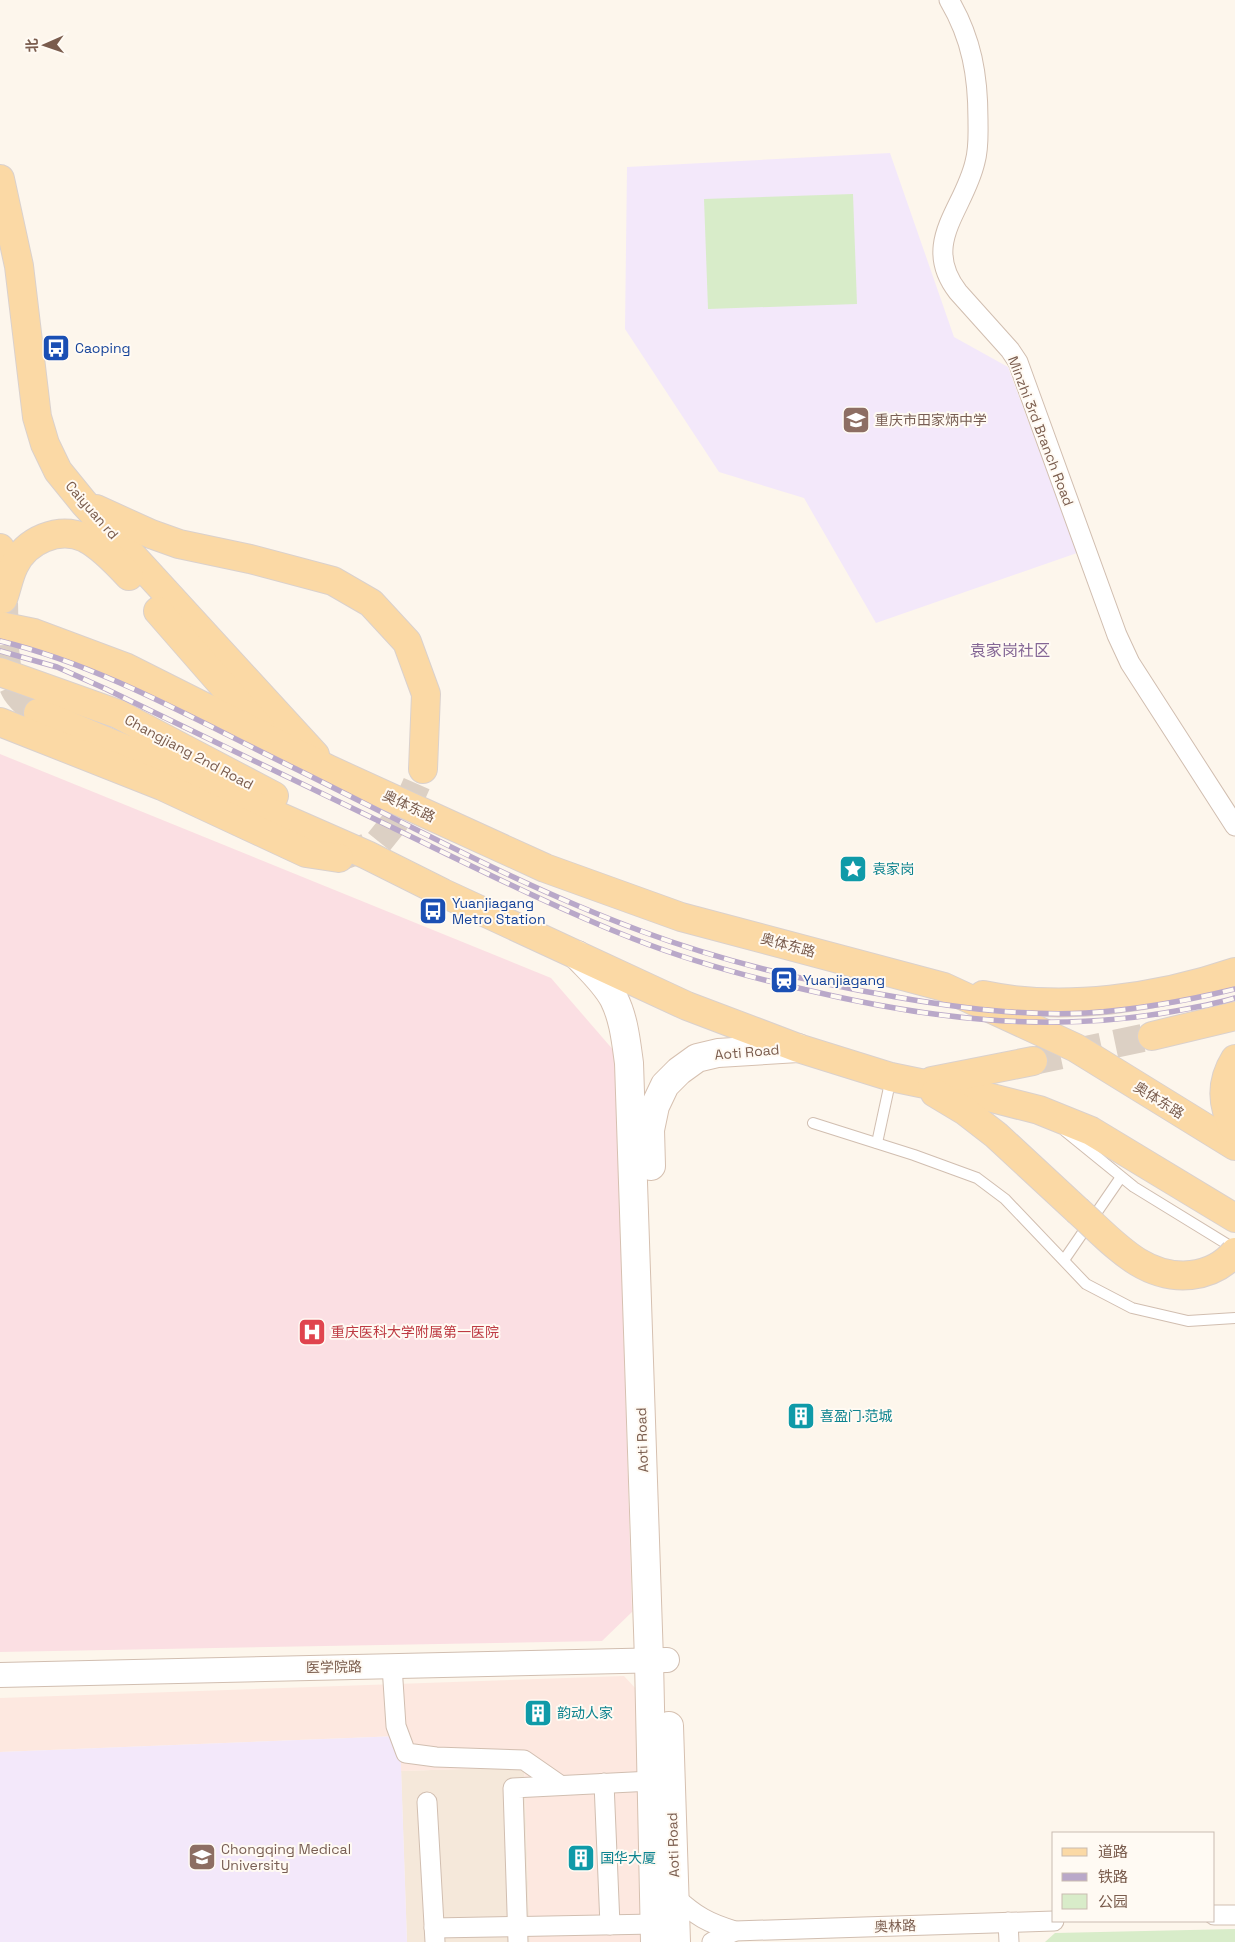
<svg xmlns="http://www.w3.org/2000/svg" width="1235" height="1942" font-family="'Space Grotesk','Noto Sans SC',sans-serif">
<rect width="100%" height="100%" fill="#fdf6ec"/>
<!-- residential -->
<polygon fill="#f5e8da" points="524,1767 530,1942 407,1942 401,1771"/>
<!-- commercial -->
<polygon fill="#fde8e0" points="624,1676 638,1691 643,1942 530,1942 524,1767 401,1771 399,1736 0,1752 0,1698"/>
<!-- education -->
<g fill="#f3e8fa">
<polygon points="890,153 954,337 1008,367 1077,553 876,623 804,498 719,472 625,329 627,167"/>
<polygon points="400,1736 407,1942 0,1942 0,1752"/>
</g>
<!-- medical -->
<polygon fill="#fbdfe3" points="0,754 551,978 615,1052 632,1612 602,1641 0,1652"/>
<!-- green -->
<g fill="#d8ecc9">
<polygon points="853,194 857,304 708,309 704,199"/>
<polygon points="1235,1929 1235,1942 1045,1942 1055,1933"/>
</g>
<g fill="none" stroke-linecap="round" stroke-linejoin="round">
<!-- primary-tunnel -->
<g stroke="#dcd0c4" stroke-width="28" stroke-dasharray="28 14" stroke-linecap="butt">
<path d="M4,603C5,629 2,669 16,692C22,701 30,707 38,713"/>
<polyline points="340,857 378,843 406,808 423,769"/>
<polyline points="1033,1061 1152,1036"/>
</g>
<!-- service casing -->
<g stroke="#d1beb0" stroke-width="12">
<g id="service">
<polyline points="813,1123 914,1155 977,1178 1005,1199 1086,1284 1132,1308 1188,1321 1235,1318"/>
<polyline points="1065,1131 1134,1187 1235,1249"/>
<polyline points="877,1143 891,1078"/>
<polyline points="1064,1260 1121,1177"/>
</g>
</g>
<!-- minor casing -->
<g stroke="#d1beb0" stroke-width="21">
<g id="minor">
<path d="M949,0C972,39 978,76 978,120C978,134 979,148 975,162C964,210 920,243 958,292L1010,350L1018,362L1117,635L1130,663L1235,826"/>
<polyline points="392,1666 396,1726 406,1753 436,1757 524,1760 560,1785"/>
<polyline points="604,1783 610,1925"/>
<polyline points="427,1802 435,1942"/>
<path d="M675,1897C696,1916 708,1923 735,1931L1054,1921"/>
<polyline points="1214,1915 1235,1915"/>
<polyline points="1008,1922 1009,1942"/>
<polyline points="434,1928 655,1924"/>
<polyline points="518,1942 513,1788 652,1781"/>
<polyline points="712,1942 735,1931"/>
</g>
</g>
<!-- tertiary casing -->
<g stroke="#d1beb0" stroke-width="26">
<polyline id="tertiary" points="0,1675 667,1660"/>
</g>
<!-- secondary casing -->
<g stroke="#d6c0b0" stroke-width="30">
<g id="secondary">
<path d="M577,955C590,969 605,982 614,999C624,1019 626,1042 629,1063L649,1660L655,1942"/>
<polyline points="651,1166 650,1130 655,1106 665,1085 679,1071 697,1058 718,1053 798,1048"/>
<polyline points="669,1726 676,1942"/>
</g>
</g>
<!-- primary casing -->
<g stroke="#dad1cd" stroke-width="30">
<g id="primary">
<polyline points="0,179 19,266 37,417 45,444 58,471 84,503 315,755"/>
<polyline points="96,509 151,534 179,544 250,559 333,581 371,603 407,642 426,694 423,769"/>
<polyline points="0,548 3,590"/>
<path d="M3,599C7,588 9,576 14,566C26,540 59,526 85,538C101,546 117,563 129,576"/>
<polyline points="158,611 261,729"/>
<polyline points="0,626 34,633 125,667 328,769 545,868 681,917 944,987 1076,1048 1235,1146"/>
<polyline points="0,672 118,714 274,796"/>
<polyline points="38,713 132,752 367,855 443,893 687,1006 798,1048 891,1077 988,1097 1039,1110 1091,1131 1235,1218"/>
<polyline points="0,722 162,786 306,853 339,858"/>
<path d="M983,995C1063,1012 1159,998 1235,972"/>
<polyline points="1152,1036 1235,1016"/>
<path d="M1235,1059C1220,1083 1221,1105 1235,1130"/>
<polyline points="932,1081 1033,1061"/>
<polyline points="935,1093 965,1111 996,1135 1077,1210"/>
</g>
</g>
<!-- service -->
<use href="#service" stroke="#fff" stroke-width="10"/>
<!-- minor -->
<use href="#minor" stroke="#fff" stroke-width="19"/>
<!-- tertiary -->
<use href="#tertiary" stroke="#fff" stroke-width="24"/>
<!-- secondary -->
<use href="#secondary" stroke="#fff" stroke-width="28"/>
<!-- primary -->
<use href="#primary" stroke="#fbd9a5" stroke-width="28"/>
<!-- rail casing -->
<g stroke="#b9a8c9" stroke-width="5.5">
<g id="rail">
<path d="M0,641C103,666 201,723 296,769C409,825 522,887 641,931C724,962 809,982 896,997C959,1008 1021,1016 1086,1013C1136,1010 1186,1001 1235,989"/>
<path d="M0,651L57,667L106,689C198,734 290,778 383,823C466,863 548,905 634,939C690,961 748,977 807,990C925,1018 1043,1033 1164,1013C1188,1009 1212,1005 1235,998"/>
</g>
</g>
<!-- rail -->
<use href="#rail" stroke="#fffaf3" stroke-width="4" stroke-dasharray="11" stroke-linecap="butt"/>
<!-- primary-bridge casing -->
<g stroke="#dad1cd" stroke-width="30" stroke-linecap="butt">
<path id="primary-bridge" d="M1077,1210C1111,1240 1142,1280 1191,1275C1209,1273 1224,1265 1235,1252"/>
</g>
<!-- primary-bridge -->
<use href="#primary-bridge" stroke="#fbd9a5" stroke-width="28"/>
</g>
<!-- icons -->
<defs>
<g id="bus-square" transform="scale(1.4375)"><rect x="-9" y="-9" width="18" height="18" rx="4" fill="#1a4fb4" stroke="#fffaf3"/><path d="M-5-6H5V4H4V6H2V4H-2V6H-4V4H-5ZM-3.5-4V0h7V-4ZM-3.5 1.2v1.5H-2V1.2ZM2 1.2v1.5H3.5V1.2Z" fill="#fff"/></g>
<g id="school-square" transform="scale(1.4375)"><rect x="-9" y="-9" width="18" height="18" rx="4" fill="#8d6e63" stroke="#fffaf3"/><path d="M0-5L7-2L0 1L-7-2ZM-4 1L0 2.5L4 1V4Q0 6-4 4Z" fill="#fff"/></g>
<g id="sight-square" transform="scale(1.4375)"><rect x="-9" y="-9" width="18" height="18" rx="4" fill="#0f9aa8" stroke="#fffaf3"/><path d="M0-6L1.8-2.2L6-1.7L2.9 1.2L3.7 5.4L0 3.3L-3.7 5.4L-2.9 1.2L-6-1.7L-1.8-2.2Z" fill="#fff"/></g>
<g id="station-square" transform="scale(1.4375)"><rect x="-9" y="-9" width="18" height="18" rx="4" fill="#1a4fb4" stroke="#fffaf3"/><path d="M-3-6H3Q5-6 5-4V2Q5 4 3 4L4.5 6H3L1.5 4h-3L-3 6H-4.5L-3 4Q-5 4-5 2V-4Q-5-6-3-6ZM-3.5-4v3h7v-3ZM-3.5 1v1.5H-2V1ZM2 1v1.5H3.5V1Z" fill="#fff"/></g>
<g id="hospital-square" transform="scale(1.4375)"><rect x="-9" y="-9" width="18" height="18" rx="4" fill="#e0444e" stroke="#fffaf3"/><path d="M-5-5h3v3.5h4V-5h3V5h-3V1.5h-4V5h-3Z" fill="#fff"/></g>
<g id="building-square" transform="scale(1.4375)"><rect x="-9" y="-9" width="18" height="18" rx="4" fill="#0f9aa8" stroke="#fffaf3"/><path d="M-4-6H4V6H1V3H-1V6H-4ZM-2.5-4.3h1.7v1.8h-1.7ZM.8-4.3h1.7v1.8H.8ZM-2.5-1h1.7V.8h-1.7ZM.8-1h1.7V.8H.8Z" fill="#fff"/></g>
<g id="university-square" transform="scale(1.4375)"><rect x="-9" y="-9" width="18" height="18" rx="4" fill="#8d6e63" stroke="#fffaf3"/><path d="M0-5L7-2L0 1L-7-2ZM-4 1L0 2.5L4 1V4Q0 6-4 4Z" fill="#fff"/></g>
</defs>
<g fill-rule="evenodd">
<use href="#bus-square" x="56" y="348"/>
<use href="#school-square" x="856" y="420"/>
<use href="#sight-square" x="853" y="869"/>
<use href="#bus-square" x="433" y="911"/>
<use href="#station-square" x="784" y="980"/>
<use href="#hospital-square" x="312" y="1332"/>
<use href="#building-square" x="801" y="1416"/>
<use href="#building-square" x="538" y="1713"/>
<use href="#university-square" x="202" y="1857"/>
<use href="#building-square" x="581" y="1858"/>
</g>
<g text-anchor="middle" stroke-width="4" stroke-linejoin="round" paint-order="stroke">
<!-- transit labels -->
<g font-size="14" fill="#164399" stroke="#fffaf3" text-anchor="start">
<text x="75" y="353">Caoping</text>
<text x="452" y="908">Yuanjiagang<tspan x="452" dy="16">Metro Station</tspan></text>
<text x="803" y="985">Yuanjiagang</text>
</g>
<!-- education labels -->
<g font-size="14" fill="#785e54" stroke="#fffaf3" text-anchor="start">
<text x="875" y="425">重庆市田家炳中学</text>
<text x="221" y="1854">Chongqing Medical<tspan x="221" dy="16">University</tspan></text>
</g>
<!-- street labels -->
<g font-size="14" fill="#7a5c4d" stroke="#fffaf3">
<text transform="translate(1041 431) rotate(69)" y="5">Minzhi 3rd Branch Road</text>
<text transform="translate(92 510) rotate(49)" y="5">Caiyuan rd</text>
<text transform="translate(189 752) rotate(28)" y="5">Changjiang 2nd Road</text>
<text transform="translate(409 806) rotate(25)" y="5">奥体东路</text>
<text transform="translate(788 945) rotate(15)" y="5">奥体东路</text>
<text transform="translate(747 1052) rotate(-5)" y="5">Aoti Road</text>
<text transform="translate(1159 1100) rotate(32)" y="5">奥体东路</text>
<text transform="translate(642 1440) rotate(-92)" y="5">Aoti Road</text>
<text transform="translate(334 1667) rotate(-1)" y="5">医学院路</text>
<text transform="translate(673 1845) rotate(-92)" y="5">Aoti Road</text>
<text transform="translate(895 1926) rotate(-2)" y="5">奥林路</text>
</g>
<!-- culture labels -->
<g font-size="14" fill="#0d838f" stroke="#fffaf3" text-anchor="start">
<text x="872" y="874">袁家岗</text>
<text x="820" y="1421">喜盈门·范城</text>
<text x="557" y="1718">韵动人家</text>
<text x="600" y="1863">国华大厦</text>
</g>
<!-- health labels -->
<g font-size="14" fill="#be3a42" stroke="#fffaf3" text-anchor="start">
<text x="331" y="1337">重庆医科大学附属第一医院</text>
</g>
<!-- quarter labels -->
<g font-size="16" fill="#846695" stroke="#fffaf3">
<text x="1010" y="656">袁家岗社区</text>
</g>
</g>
<!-- legend -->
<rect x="1052" y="1832" width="162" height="90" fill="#fffaf3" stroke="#cabbb1"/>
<rect x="1062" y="1848" width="25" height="8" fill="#fbd9a5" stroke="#cabbb1"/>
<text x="1098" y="1857" font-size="15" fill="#7a5c4d">道路</text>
<rect x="1062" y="1873" width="25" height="8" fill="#b9a8c9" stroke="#cabbb1"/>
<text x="1098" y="1882" font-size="15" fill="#7a5c4d">铁路</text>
<rect x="1062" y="1894" width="25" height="15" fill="#d8ecc9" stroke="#cabbb1"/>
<text x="1098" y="1907" font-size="15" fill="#7a5c4d">公园</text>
<!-- north arrow -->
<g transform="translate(45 45) rotate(268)" stroke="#fffaf3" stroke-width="4" paint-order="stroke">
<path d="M0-4L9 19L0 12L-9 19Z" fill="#7a5c4d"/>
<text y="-8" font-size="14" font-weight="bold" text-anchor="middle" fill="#7a5c4d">北</text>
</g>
</svg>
